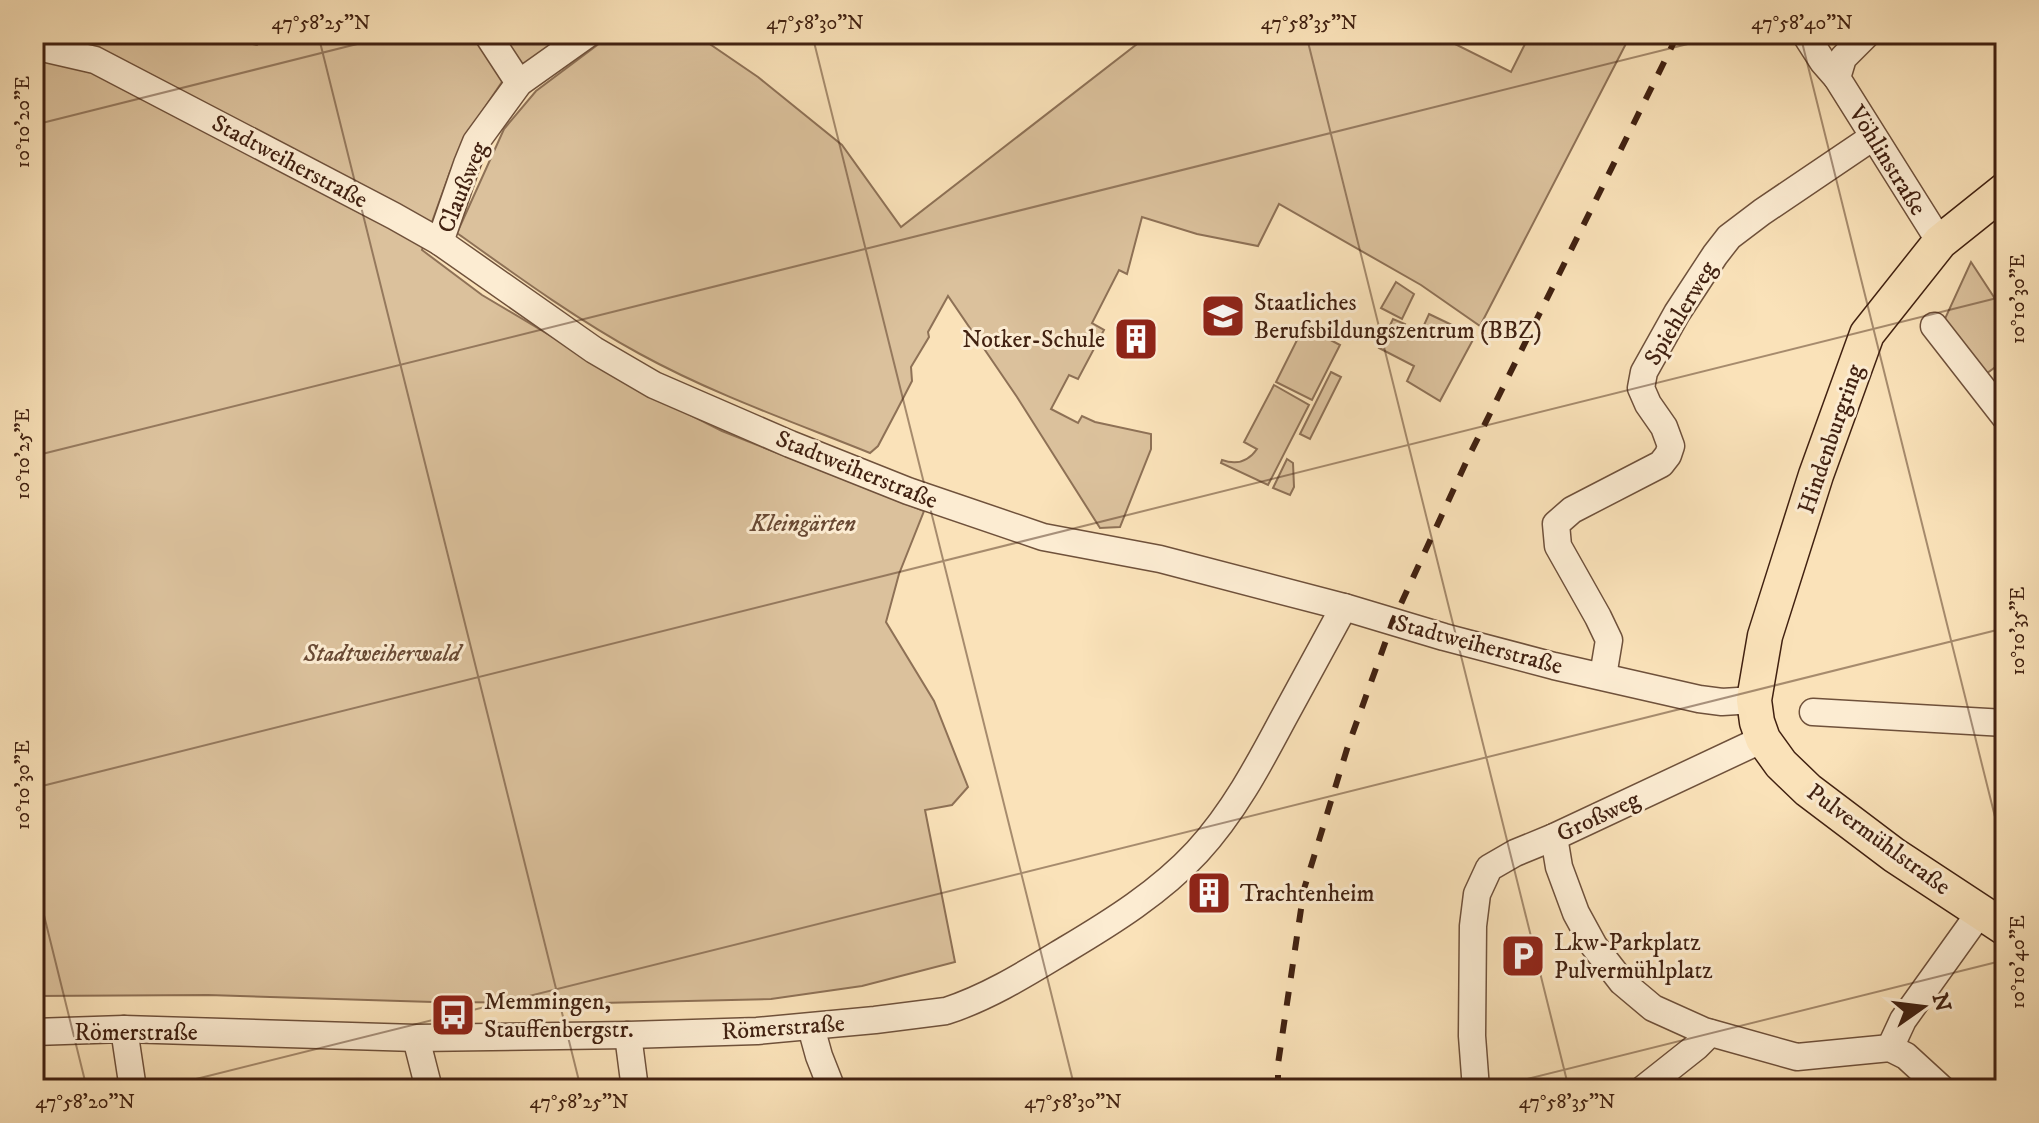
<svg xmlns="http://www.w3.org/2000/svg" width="2039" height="1123" font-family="'IM FELL DW Pica',serif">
<rect width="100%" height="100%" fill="#fae2b9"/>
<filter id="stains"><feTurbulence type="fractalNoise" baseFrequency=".0025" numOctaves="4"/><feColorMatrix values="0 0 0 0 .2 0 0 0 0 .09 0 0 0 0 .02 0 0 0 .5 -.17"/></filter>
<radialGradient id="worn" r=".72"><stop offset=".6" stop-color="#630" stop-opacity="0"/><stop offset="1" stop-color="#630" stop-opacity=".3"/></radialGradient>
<!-- green -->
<g fill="#dbc19c" stroke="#8e7156" stroke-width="2">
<polygon points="34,34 204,34 257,45 267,34 588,34 510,70 475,122 450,172 422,250 482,295 649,394 722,431 924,511 899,574 886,622 934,701 968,787 952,805 925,810 955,962 862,986 771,999 600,1003 433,1002 208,995 34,996"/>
<path d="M612,34H695L758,77L842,145L901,227L1150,34H1435L1511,72L1530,34H1631L1480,326L1421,285L1279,204L1258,246L1197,234L1142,217L1127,274L1119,270L1092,323L1104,330L1078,379L1069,375L1051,409L1078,423L1082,416L1095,422L1151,434V449L1120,527L1100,528L1017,397L948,296L928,332L929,337L911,367L912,381L897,410L878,446L870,453C793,422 713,394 640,354C576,319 517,276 457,233L504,129L536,91Z"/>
<polygon points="1971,262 2005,314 2005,360 1983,376 1943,323"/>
<polygon points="1396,282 1414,294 1402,319 1381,308"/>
<polygon points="1429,314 1475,336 1440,401 1407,381 1414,366 1379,348 1393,319 1405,324 1404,327 1420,334"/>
<polygon points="1304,326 1340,345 1312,400 1276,382"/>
<polygon points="1331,372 1341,377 1310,439 1300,434"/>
<path d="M1274,385L1309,405L1268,485L1221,463L1222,460C1236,465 1248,462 1257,449L1244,442Z"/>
<polygon points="1287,459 1293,463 1294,487 1290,495 1273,488"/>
</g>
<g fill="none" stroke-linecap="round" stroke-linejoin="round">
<!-- minor casing -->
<g stroke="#6f513b" stroke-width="29">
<g id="minor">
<polyline points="487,34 519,83"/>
<polyline points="1805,34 1823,62 1837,78"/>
<polyline points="1867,34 1843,58 1837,78 1940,242"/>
<polyline points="34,46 95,60 394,216 440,242 594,350 654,385 790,444 908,491 1043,537 1160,559 1344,607 1444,637 1554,666 1699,699 1722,702 1754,700"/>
<polyline points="440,242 467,164 476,142 519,83 588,34"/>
<polyline points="1934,326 2005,417"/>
<polyline points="1603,676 1609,640 1598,617 1558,546 1556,524 1572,510 1661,464 1668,455 1671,446 1664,427 1648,404 1641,388 1644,372 1677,313 1715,255 1729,237 1762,212 1873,137"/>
<polyline points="1813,712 2005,723"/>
<polyline points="1554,837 1559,867 1576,913 1594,946 1622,982 1653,1008 1704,1031 1797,1057 1890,1048 1906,1056 1942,1089"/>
<polyline points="811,1027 819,1056 832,1089"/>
<polyline points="124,1029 133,1089"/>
<path d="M34,1032L124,1029L416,1038L628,1035L757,1031L875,1020L946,1011C989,997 1027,973 1065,950C1112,922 1160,892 1197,852C1233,813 1258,766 1283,719C1303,682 1324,644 1344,607"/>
<polyline points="628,1035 635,1089"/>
<polyline points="416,1038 429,1089"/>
<polyline points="1890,1048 1903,1020 1981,911"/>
<polyline points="1476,1089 1472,1036 1473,926 1477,894 1489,868 1515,853 1554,837 1763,739"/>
<polyline points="1643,1089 1696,1047 1710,1033"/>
</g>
</g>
<!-- major casing -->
<g stroke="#412111" stroke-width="37">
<polyline id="major" points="2005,190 1940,242 1867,334 1816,475 1765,636 1754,700 1757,722 1763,739 1781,764 1808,790 1894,855 2005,928"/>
</g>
<!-- minor -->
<use href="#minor" stroke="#fcecd2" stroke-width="26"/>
<!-- major -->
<use href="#major" stroke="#fae2b9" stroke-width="34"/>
<!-- rail -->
<polyline stroke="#412111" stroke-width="6" stroke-dasharray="14 14" stroke-linecap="butt" points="1278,1089 1278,1064 1304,889 1347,749 1393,621 1469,456 1678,34"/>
</g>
<!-- ticks -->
<path fill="none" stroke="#412111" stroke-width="2" stroke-opacity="0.45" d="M318,34L581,1089M812,34L1075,1089M1306,34L1569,1089M1800,34L2005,857M34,125L397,34M34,456L1728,34M34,788L2005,296M34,875L87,1089M156,1089L2005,628M1487,1089L2005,960"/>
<!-- icons -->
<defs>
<g id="school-square" transform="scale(2.3)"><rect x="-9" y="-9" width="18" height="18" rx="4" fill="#8f2418" stroke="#fcecd2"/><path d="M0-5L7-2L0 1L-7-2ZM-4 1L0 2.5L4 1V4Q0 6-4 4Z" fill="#fff"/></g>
<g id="building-square" transform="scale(2.3)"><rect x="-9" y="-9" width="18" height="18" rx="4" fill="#8f2418" stroke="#fcecd2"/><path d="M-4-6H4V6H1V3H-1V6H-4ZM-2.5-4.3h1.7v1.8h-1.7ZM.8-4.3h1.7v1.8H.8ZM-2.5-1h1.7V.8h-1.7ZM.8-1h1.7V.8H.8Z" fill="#fff"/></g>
<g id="parking-square" transform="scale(2.3)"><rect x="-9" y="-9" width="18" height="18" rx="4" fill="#8f2418" stroke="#fcecd2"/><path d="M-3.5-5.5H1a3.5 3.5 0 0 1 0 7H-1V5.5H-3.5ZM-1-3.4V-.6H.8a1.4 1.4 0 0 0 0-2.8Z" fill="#fff"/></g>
<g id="bus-square" transform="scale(2.3)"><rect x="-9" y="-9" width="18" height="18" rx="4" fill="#8f2418" stroke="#fcecd2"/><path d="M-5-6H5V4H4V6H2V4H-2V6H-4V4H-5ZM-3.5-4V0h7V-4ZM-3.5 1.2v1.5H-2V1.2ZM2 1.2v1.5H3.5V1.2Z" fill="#fff"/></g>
</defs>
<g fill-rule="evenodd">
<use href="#school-square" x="1223" y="316"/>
<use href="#building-square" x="1136" y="339"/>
<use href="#building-square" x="1209" y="893"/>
<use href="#parking-square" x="1523" y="956"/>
<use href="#bus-square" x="453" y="1015"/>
</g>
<g text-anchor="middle" stroke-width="6" stroke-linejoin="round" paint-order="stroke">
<!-- street labels -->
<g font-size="24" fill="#412111" stroke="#fcecd2">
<text transform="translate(1888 160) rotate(58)" y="8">Vöhlinstraße</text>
<text transform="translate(290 161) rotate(28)" y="8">Stadtweiherstraße</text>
<text transform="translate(462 187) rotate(-68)" y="8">Claußweg</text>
<text transform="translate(1680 313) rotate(-59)" y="8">Spiehlerweg</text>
<text transform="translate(1830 439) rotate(-71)" y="8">Hindenburgring</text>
<text transform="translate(857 469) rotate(22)" y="8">Stadtweiherstraße</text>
<text transform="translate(1479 644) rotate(15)" y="8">Stadtweiherstraße</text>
<text transform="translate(1598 816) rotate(-25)" y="8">Großweg</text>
<text transform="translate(1879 839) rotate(36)" y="8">Pulvermühlstraße</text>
<text transform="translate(783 1027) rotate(-4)" y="8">Römerstraße</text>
<text x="136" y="1040">Römerstraße</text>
</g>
<!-- poi labels -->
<g font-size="24" fill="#412111" stroke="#fcecd2" text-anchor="start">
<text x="1254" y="310">Staatliches<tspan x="1254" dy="28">Berufsbildungszentrum (BBZ)</tspan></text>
<text x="1105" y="347" text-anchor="end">Notker-Schule</text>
<text x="1240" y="901">Trachtenheim</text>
<text x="1554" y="950">Lkw-Parkplatz<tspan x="1554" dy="28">Pulvermühlplatz</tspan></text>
<text x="484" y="1009">Memmingen,<tspan x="484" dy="28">Stauffenbergstr.</tspan></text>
</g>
<!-- park labels -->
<g font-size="24" font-style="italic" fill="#684934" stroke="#fcecd2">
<text x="803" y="531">Kleingärten</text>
<text x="382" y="661">Stadtweiherwald</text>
</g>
</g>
<!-- margin -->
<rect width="2039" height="1123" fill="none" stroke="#fae2b9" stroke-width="88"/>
<!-- north arrow -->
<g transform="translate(1923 1007) rotate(76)" stroke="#fcecd2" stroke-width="6" paint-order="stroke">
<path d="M0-6L14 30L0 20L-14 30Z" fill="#412111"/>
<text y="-12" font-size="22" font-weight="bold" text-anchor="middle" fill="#412111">N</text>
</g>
<rect x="44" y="44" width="1951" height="1035" fill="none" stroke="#412111" stroke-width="3"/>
<g font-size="20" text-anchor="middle" fill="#412111">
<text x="321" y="29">47°58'25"N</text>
<text x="815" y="29">47°58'30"N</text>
<text x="1309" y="29">47°58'35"N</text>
<text x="1802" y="29">47°58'40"N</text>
<text transform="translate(22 122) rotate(-90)" y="7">10°10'20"E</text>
<text transform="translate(2017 299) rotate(-90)" y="7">10°10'30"E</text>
<text transform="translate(22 454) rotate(-90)" y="7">10°10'25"E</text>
<text transform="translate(2017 631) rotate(-90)" y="7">10°10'35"E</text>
<text transform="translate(22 785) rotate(-90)" y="7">10°10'30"E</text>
<text transform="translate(2017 962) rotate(-90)" y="7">10°10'40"E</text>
<text x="85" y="1108">47°58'20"N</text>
<text x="579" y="1108">47°58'25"N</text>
<text x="1073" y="1108">47°58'30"N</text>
<text x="1567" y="1108">47°58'35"N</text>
</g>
<rect width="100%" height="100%" filter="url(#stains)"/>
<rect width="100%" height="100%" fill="url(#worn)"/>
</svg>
